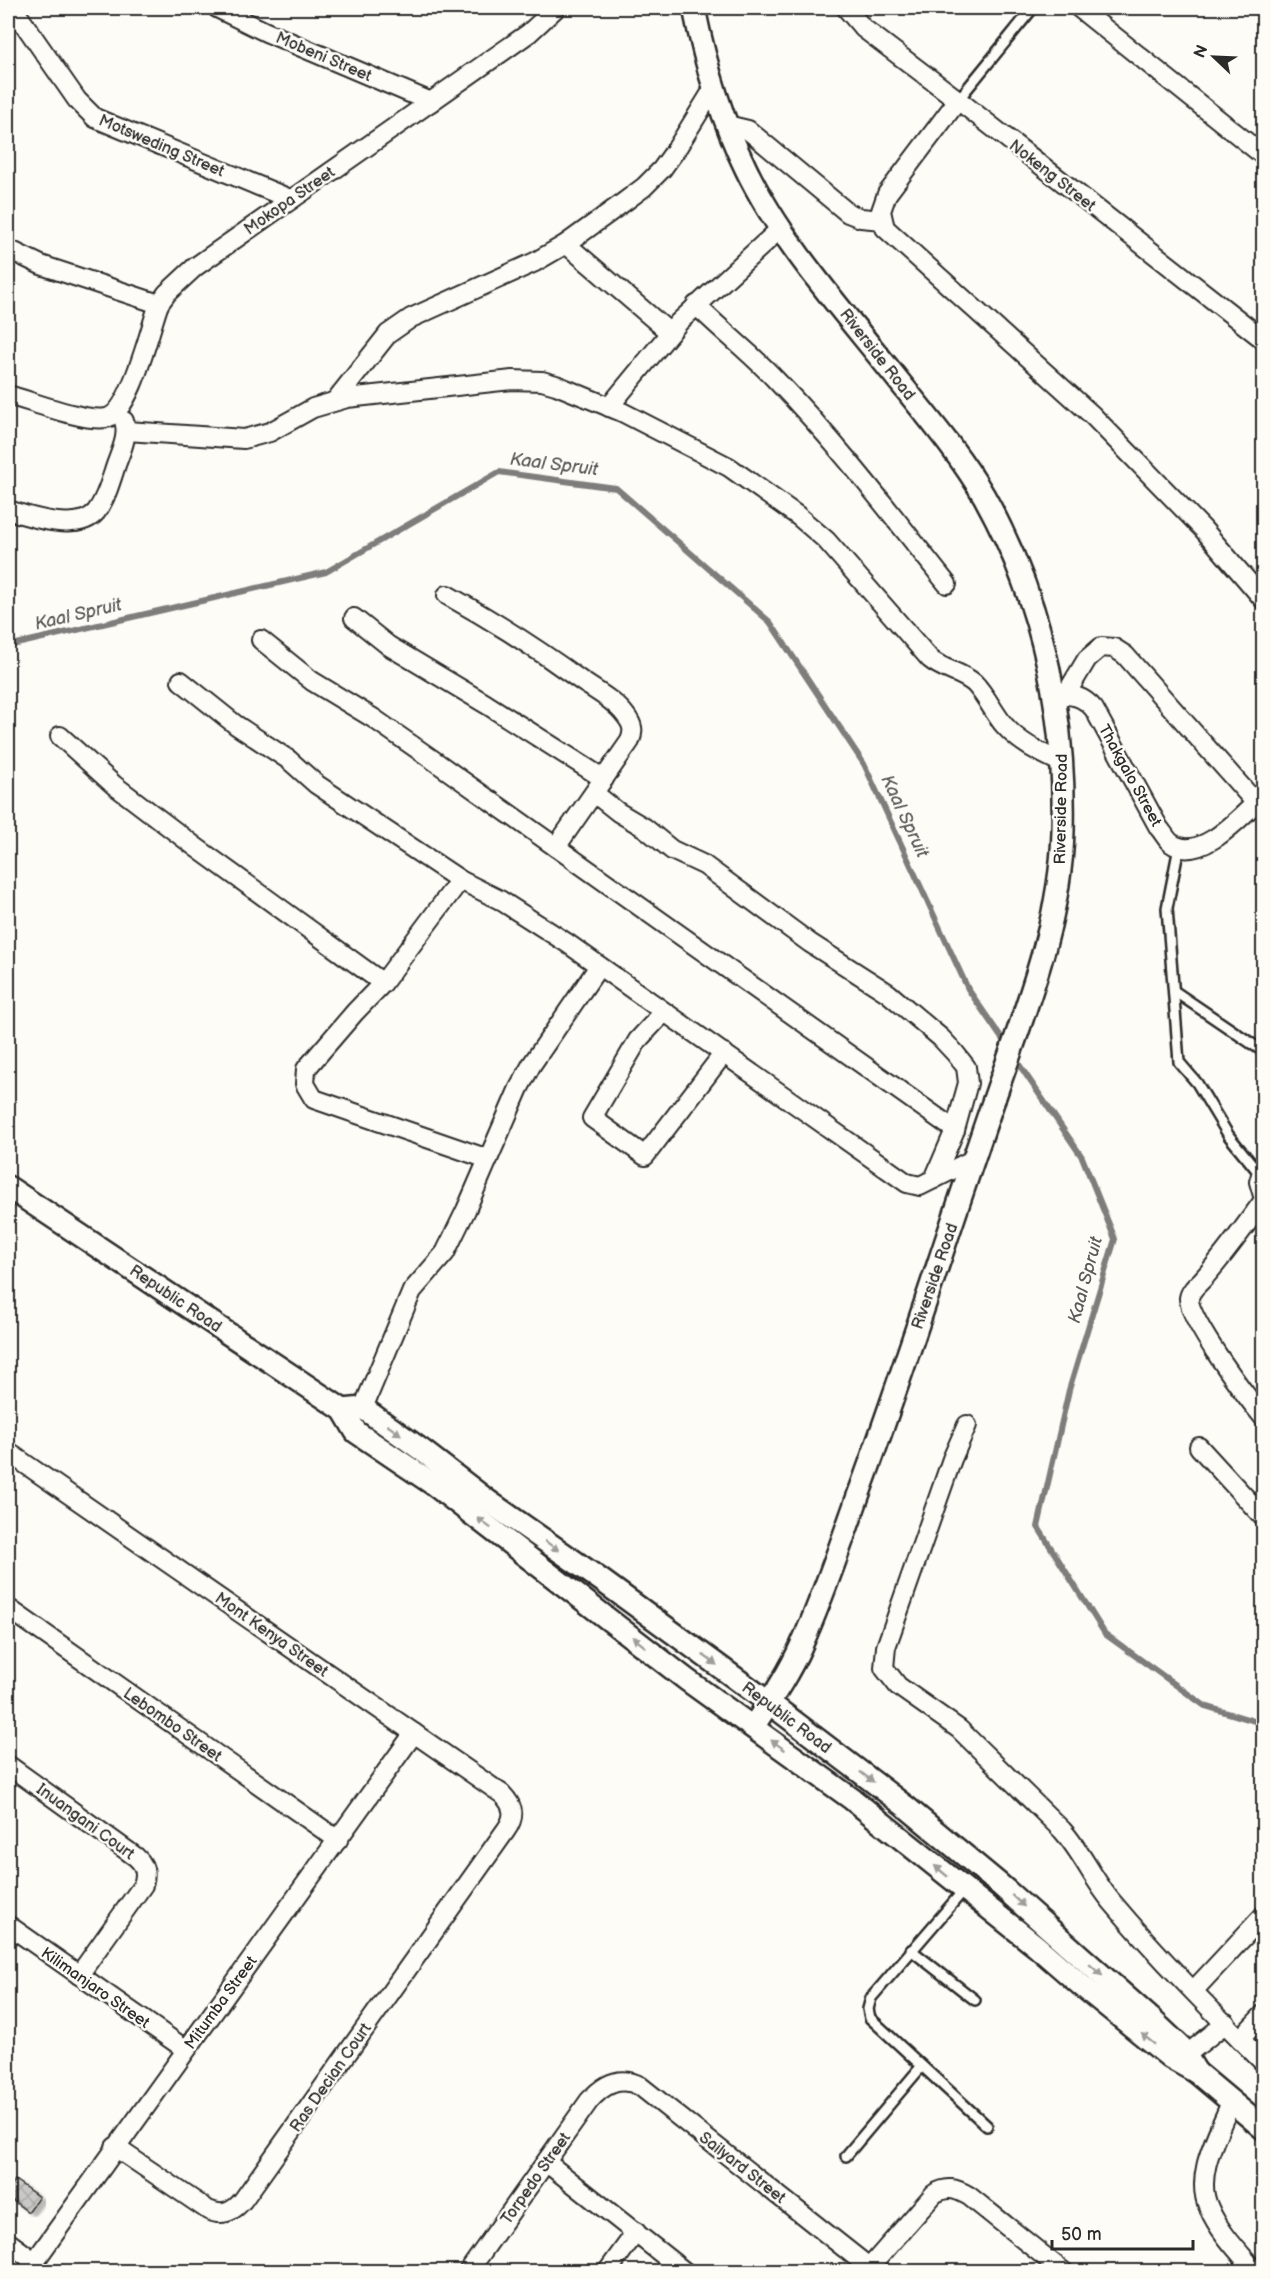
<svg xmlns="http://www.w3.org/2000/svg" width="1271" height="2279" font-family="'Balsamiq Sans',sans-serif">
<defs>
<pattern id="building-cross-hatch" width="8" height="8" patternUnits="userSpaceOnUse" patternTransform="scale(1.5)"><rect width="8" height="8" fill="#c9c8c4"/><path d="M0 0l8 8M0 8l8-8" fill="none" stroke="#adaca9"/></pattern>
<filter id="shadow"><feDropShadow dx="6" dy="4" stdDeviation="1.5" flood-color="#0004"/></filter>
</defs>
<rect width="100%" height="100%" fill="#fdfcf7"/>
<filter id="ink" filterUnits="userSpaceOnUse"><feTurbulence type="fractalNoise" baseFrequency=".0167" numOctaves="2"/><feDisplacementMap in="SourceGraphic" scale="12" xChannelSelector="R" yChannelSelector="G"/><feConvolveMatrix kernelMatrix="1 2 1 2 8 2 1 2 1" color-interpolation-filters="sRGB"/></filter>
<g filter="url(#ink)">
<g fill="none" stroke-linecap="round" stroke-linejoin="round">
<!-- stream -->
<g stroke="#7e7d7b" stroke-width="6">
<polyline points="8,646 326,572 499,472 616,488 770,622 864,764 968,989 1007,1046"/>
<polyline points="1014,1057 1082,1157 1115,1239 1069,1390 1038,1527 1105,1634 1205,1706 1264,1724"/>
</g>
</g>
<!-- building -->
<polygon fill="url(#building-cross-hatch)" stroke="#2b2b2b" stroke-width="1.5" filter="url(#shadow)" points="15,2180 39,2197 28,2212 8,2197 8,2190"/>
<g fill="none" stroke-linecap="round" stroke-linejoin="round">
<!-- service casing -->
<g stroke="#2b2b2b" stroke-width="14">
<g id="service">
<polyline points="958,100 1033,8"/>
<polyline points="1179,847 1167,908 1179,1062 1197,1083 1229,1136 1260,1174"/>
<polyline points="1174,991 1264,1052"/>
<polyline points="964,1890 871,1998 868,2009 870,2018 987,2126"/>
<polyline points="911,1950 975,2000"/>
<polyline points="846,2156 921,2067"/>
</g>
</g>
<!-- minor casing -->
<g stroke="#2b2b2b" stroke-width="22">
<g id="minor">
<polyline points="13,8 77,100 95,118 290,199"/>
<polyline points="217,8 266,32 431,102"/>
<polyline points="846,8 863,28 958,100 1264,340"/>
<polyline points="1079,8 1264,156"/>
<polyline points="958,100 887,194 881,211 885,228 1092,415 1203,529 1264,600"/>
<polyline points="727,125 748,130 848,213 861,218 882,220"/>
<polyline points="566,244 670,333"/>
<polyline points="8,249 41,265 159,304 167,293 195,267 529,33 556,8"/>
<path d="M696,305C722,331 751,353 776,380C838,444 892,515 947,584"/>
<path d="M8,395C31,401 84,422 106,418C131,414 150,327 159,304"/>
<polyline points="335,401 388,334 411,318 535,262 566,244 624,202 644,187 662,169 677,148 714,88"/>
<polyline points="609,407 679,322 781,228"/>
<path d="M127,431L244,439L270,432L313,408L347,398L512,380L542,381L556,385L622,412L729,467L798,516L826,540L930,659C943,670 961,672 974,683C986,695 993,712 1004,725C1019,743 1041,753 1062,763"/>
<path d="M8,510C30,517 78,533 96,512C106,499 111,480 116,465C121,451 129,435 124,421"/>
<path d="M447,595C494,621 539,650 583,682C598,692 616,702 626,716C633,725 634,731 630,741L556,847"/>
<polyline points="354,618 389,646 486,704 604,779"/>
<polyline points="261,640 312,681 373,718 436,762 955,1130"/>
<polyline points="181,681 236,725 289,760 316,784 460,880 500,900 567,943 907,1183 920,1186 974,1159"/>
<polyline points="1066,694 1087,659 1101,647 1114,648 1125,655 1255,802"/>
<path d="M1056,695C1072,694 1083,696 1094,709L1159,828C1163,832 1166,839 1171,843C1200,865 1244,813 1264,795"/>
<polyline points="60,736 114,785 197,848 383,983 355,1012 306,1069 305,1084 314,1099 488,1159"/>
<polyline points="594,793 618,812 645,828 672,850 704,865 810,943 888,993 941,1038 955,1053 966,1067 968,1083 955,1130 934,1179"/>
<polyline points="383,983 460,880"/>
<polyline points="664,1012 638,1040 592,1118 645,1156 724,1053"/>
<polyline points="1264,1164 1259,1182 1264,1199"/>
<path d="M1264,1200C1244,1227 1225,1255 1202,1280C1197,1285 1190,1291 1189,1298C1187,1318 1249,1400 1264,1418"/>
<polyline points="363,1408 412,1291 445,1253 466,1210 519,1088 532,1064 599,966"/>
<path d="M967,1425L952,1459L892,1630L886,1647L884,1668L898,1686L959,1729L1062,1830C1082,1852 1093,1880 1112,1902C1159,1958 1212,2011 1264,2063"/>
<polyline points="1199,1447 1264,1518"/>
<path d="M8,1452L502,1794C514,1806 516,1816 506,1830L243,2200C233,2212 223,2217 208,2210L115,2147"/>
<polyline points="8,1608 338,1840"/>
<path d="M8,1765L136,1857C145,1865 147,1873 143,1885L79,1975"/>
<polyline points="8,1925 185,2049"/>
<polyline points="1194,1990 1264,1915"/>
<polyline points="1240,2039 1264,2014"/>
<polyline points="1186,2055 1226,2023"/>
<path d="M1231,2102C1219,2133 1193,2175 1209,2208C1219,2232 1239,2252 1256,2272"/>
<polyline points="546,2162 685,2272"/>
<polyline points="8,2242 34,2261"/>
<path d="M870,2267L934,2194C947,2186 955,2188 969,2196L1064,2272"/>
<polyline points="27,2272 414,1733"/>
<path d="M468,2272L589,2101C603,2085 620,2075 640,2086L875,2272"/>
<polyline points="607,2272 636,2232"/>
</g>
</g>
<!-- tertiary casing -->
<g stroke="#2b2b2b" stroke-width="26">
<g id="tertiary">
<path d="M694,8C705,63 721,118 746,169C781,242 843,311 894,375C925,414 959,453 984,496C1042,600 1066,713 1063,831C1061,913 1032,992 1005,1068C989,1113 974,1158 959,1202C926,1300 894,1399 858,1496C840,1546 823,1598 801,1646C788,1675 770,1701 753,1727"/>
<polyline points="8,1187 343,1410 356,1432 433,1484 687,1680 852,1799 1036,1946 1081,1985 1171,2058 1196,2072 1264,2129"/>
<polyline points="343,1410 363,1408 423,1451 488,1501 601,1580 768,1702 905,1806 999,1884 1150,2018 1181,2047 1196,2072"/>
</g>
</g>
<!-- service -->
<use href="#service" stroke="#fdfcf7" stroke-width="9"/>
<!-- minor -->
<use href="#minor" stroke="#fdfcf7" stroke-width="18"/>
<!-- tertiary -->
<use href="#tertiary" stroke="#fdfcf7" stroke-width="21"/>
</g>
<!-- one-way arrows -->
<defs><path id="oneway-solid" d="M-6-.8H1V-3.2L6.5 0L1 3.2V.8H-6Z" transform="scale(1.5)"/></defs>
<g fill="#9e9e9b">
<use href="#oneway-solid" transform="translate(394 1430) rotate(35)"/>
<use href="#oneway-solid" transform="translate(484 1523) rotate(-143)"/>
<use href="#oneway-solid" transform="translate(552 1546) rotate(35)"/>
<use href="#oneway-solid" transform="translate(639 1642) rotate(-142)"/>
<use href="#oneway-solid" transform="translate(710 1660) rotate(36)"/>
<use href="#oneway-solid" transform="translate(778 1745) rotate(-145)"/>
<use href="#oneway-solid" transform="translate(867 1777) rotate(37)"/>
<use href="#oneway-solid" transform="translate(941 1871) rotate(-140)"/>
<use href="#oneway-solid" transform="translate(1018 1901) rotate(42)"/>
<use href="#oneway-solid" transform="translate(1096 1970) rotate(41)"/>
<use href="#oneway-solid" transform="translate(1148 2039) rotate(-141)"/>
</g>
</g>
<g text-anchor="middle" stroke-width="5" stroke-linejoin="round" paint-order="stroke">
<!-- street labels -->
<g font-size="16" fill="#2b2b2b" stroke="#fdfcf7">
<text transform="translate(324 56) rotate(23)" y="6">Mobeni Street</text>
<text transform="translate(162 145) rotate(23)" y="6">Motsweding Street</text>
<text transform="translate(1053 175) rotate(38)" y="6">Nokeng Street</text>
<text transform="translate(289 200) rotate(-35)" y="6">Mokopa Street</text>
<text transform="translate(878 354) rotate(52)" y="6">Riverside Road</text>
<text transform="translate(1131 775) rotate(61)" y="6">Thakgalo Street</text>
<text transform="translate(1060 809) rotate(-89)" y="6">Riverside Road</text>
<text transform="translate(934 1276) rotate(-71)" y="6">Riverside Road</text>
<text transform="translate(176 1298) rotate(34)" y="6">Republic Road</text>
<text transform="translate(272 1634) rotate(35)" y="6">Mont Kenya Street</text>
<text transform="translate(787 1717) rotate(37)" y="6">Republic Road</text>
<text transform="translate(173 1724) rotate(35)" y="6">Lebombo Street</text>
<text transform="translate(86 1821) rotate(36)" y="6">Inuangani Court</text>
<text transform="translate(96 1987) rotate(35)" y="6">Kilimanjaro Street</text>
<text transform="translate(220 2002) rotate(-54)" y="6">Mitumba Street</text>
<text transform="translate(330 2077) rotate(-55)" y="6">Ras Decian Court</text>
<text transform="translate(743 2167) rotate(38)" y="6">Sailyard Street</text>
<text transform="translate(535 2178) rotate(-55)" y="6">Torpedo Street</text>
</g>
<!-- water labels -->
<g font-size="18" font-style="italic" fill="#5b5b5a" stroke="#fdfcf7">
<text transform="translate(554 464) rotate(7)" y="6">Kaal Spruit</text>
<text transform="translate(78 614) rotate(-13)" y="6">Kaal Spruit</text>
<text transform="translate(905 816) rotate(65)" y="6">Kaal Spruit</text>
<text transform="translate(1085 1280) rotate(-75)" y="6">Kaal Spruit</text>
</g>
</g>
<!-- margin -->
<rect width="1271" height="2279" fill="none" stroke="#fdfcf7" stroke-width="30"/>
<rect x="15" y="15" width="1241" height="2249" fill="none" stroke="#2b2b2b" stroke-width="2" filter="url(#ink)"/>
<!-- north arrow -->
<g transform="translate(1214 57) rotate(293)" stroke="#fdfcf7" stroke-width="4.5" paint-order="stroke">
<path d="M0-4.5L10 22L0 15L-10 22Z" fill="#2b2b2b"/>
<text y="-9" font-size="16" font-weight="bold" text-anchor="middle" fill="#2b2b2b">N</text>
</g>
<!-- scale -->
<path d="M1052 2240v9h141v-9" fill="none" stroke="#2b2b2b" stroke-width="3"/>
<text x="1061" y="2240" font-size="18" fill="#2b2b2b" stroke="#fdfcf7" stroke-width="4.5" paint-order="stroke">50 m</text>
</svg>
